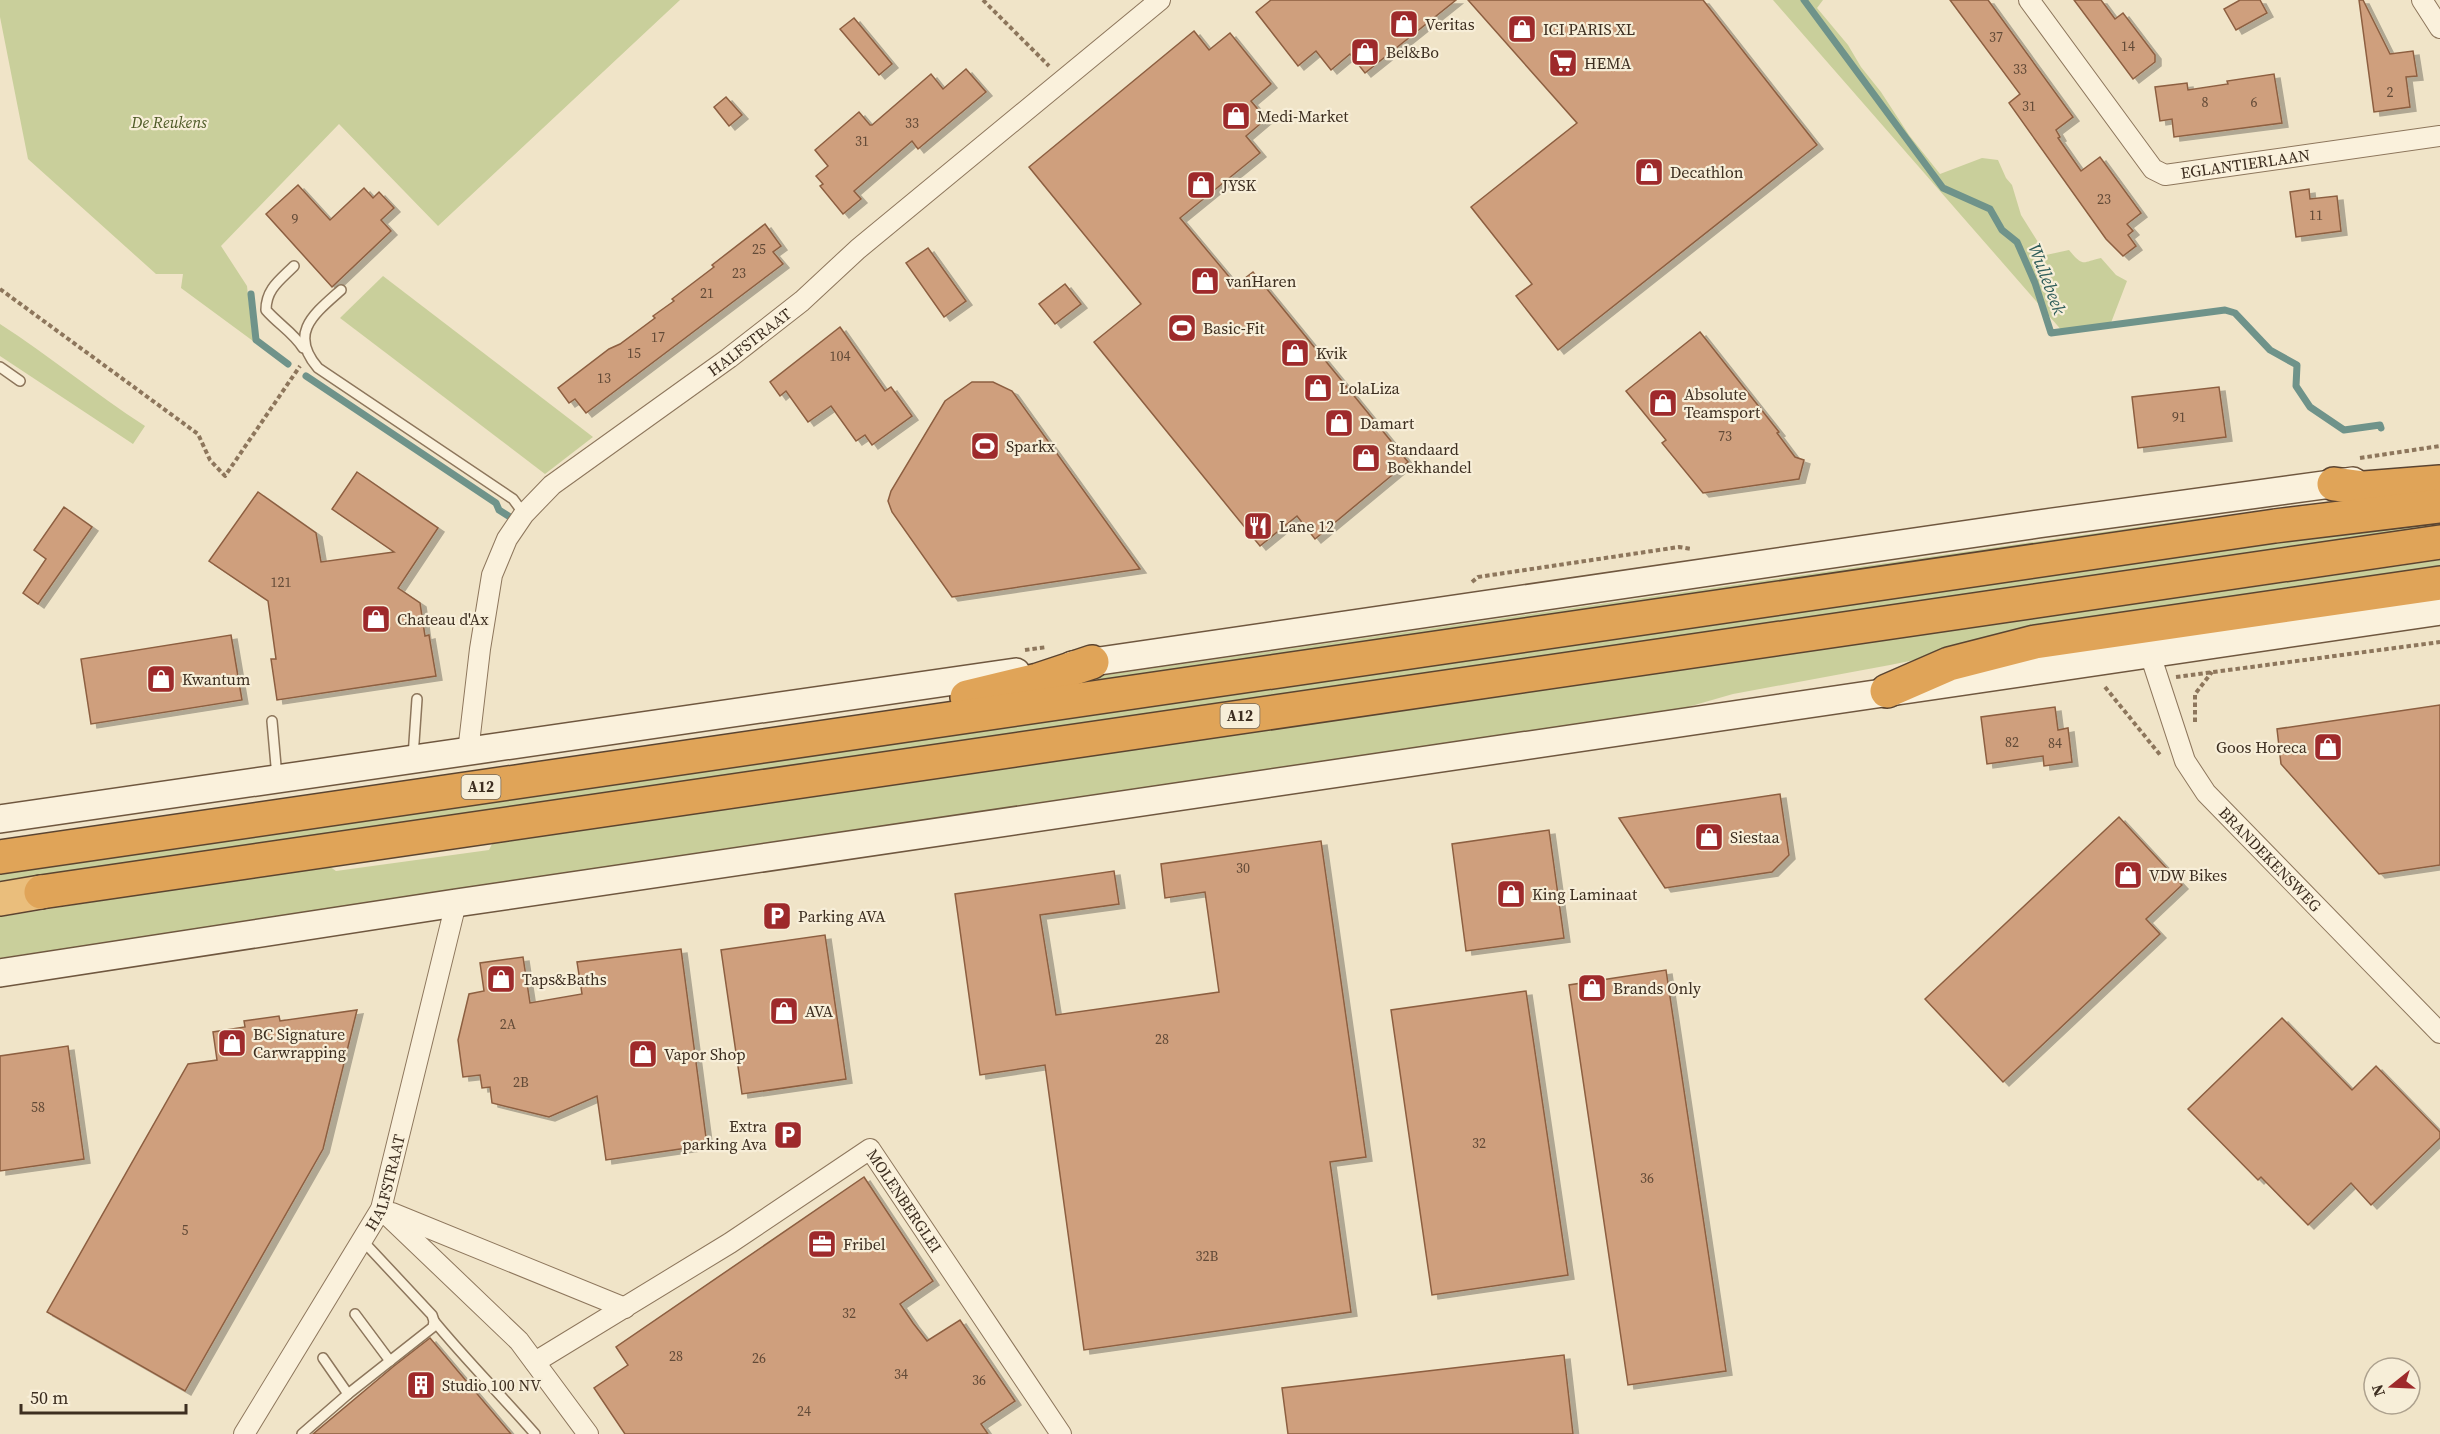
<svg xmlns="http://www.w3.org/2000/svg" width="2440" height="1434" font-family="'Source Serif 4',serif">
<defs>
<filter id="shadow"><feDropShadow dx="6" dy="4" stdDeviation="0" flood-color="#0004"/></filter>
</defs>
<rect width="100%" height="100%" fill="#f0e4c8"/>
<!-- green -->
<g fill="#c9cf9b">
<polygon points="0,0 680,0 438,226 339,124 221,246 247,286 253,341 181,288 183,274 156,274 28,159 0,17"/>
<path d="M1773,0H1823L1817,8L1848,45L1861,67L1881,92L1909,135L1940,174L1982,158L1998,160L2006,178L2012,185L2021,215L2046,255L2069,250C2084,268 2082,262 2101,258L2116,275L2127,281L2109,328L2064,333Z"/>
<polygon points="383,276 593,437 545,474 340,318"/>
<path d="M0,324C50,356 95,394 145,426L133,444L0,356Z"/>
<polygon points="2200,518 2201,524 1094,686 1093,677"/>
<polygon points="2440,518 2440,530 0,885 0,869"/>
<polygon points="2440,560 2440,576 2067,629 1890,665 1733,694 1639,721 1030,807 0,958 0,917 326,864 336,871 489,850 494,840"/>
</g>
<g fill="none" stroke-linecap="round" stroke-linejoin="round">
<!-- stream -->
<g stroke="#6f938a" stroke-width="7">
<polyline points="1804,0 1943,188 1990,209 2002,230 2017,242 2035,283 2051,333 2225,310 2235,313 2270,350 2297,365 2296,386 2310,407 2344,430 2380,425 2381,428"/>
<polyline points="251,294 256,340 288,364"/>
<polyline points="306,376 496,503 499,510 510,517"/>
</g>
</g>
<!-- building -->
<g fill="#cf9f7d" stroke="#8d5f41" stroke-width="1.5" filter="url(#shadow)">
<polygon points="1271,0 1456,0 1365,73 1350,54 1331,70 1316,51 1298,66 1256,12"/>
<polygon points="1468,0 1703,0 1817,145 1558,350 1516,296 1532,284 1471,207 1577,123"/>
<polygon points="1950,0 1988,0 2073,117 2056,130 2060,137 2058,138 2081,171 2100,157 2141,213 2127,224 2133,231 2128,235 2136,246 2123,256 2106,239 2009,103 2020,94"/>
<polygon points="2074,0 2101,0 2115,19 2123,13 2155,55 2155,62 2133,79"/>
<polygon points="2240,0 2260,0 2267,13 2236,30 2224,9"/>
<polygon points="2359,0 2363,0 2390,54 2413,51 2417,76 2406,77 2410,107 2374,112"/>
<polygon points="854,18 892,64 879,75 840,29"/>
<polygon points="1194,31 1209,50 1230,33 1271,84 1251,101 1266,119 1246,136 1260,153 1180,218 1236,285 1253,272 1408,462 1315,539 1297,516 1260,546 1094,342 1141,304 1029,167"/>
<polygon points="966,69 986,92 918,149 912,141 854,191 861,199 843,214 820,186 823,184 816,176 828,166 815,150 859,112 870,125 872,125 931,74 943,89"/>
<polygon points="2274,74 2282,123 2174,137 2172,119 2160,121 2155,87 2187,83 2188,90 2228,84 2227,81"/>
<polygon points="726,97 742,115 729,126 714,107"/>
<polygon points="298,185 330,220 364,188 373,198 379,192 394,208 381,220 391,231 332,287 266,214"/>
<polygon points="2309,189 2310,199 2337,196 2341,231 2296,237 2290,192"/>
<polygon points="765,224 781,246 773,252 783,264 586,413 575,399 569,403 558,388 609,349 620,344 655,318 653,316 674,301 672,299 714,267 712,265"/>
<polygon points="928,248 966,301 944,317 906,263"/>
<polygon points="1065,284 1081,304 1055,324 1039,304"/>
<polygon points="840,327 885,391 891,387 912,416 872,445 865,435 856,441 831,406 808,422 786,391 780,396 770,382"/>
<polygon points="1700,332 1779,432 1777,433 1795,457 1804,460 1799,479 1703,493 1662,443 1666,440 1626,391"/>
<polygon points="972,382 993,382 1012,391 1140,569 952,597 892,512 888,501 891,491 945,401"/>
<polygon points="2219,387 2226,437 2138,448 2132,397"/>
<polygon points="357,472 438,528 398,588 420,603 425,636 429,635 436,676 277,700 271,659 276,659 268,601 209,561 258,492 316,533 321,562 394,552 332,509"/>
<polygon points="64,507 92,527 38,604 23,593 46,559 34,550"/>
<polygon points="231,635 242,700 91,724 81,659"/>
<polygon points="2440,705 2440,865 2379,874 2281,764 2277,729"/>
<polygon points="2055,707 2058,730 2068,728 2072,762 2044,766 2043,756 1987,764 1981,717"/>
<polygon points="1780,794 1789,855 1772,872 1665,888 1619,818"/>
<polygon points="2119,817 2182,885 2146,919 2160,934 2003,1082 1925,999"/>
<polygon points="1549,830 1564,938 1466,951 1452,844"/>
<polygon points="1321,841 1366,1157 1330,1162 1351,1312 1084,1350 1045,1065 980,1075 955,894 1114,871 1119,904 1040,915 1056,1015 1219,992 1205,892 1165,898 1161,864"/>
<polygon points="825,935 846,1079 742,1094 721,950"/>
<polygon points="681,949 707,1145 606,1160 597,1096 549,1117 492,1103 490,1087 482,1088 480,1075 463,1077 458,1040 469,994 484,991 480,963 523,957 530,1003 582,994 577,962"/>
<polygon points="1666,970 1726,1371 1628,1385 1569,985"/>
<polygon points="1526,991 1568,1275 1432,1295 1391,1010"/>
<polygon points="357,1010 323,1149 185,1391 47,1312 188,1064 217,1060 213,1032 245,1027 244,1021 279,1016 280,1021"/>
<polygon points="2282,1018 2352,1090 2376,1066 2440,1132 2440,1138 2371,1205 2351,1183 2308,1225 2261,1177 2258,1180 2188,1109"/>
<polygon points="68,1046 84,1159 0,1171 0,1056"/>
<polygon points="864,1177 933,1281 900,1304 913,1323 927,1341 960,1320 1015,1401 981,1424 988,1434 625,1434 594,1388 628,1365 616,1347"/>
<polygon points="430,1338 511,1434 313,1434 394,1366"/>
<polygon points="1564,1355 1573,1434 1288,1434 1282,1388"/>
</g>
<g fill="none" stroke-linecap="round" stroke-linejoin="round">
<!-- service casing -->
<g stroke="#8d765c" stroke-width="12">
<g id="service">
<path d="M294,266C280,280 266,289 266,310C278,324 294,333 303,348"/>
<path d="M341,290C314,314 288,333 318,368L513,499L524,514"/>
<polyline points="0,367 20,381"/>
<polyline points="272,721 277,777"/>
<polyline points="413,757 417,699"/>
<polyline points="355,1314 390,1361"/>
<path d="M434,1321C466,1360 502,1396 535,1434"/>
<polyline points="323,1358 348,1394"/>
<polyline points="302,1434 348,1394 433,1327 434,1321 432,1315 362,1240"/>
</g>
</g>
<!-- minor casing -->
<g stroke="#8d765c" stroke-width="22">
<g id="minor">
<path id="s1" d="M2029,0L2153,169L2165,175L2440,136"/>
<polyline points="2422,0 2440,28"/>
<path id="s2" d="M2150,654L2185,761L2206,793L2440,1033"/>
<path id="s3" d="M468,752L480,649L492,575L507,539L524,514L552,485L729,358L802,301L858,249L1160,0"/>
<polyline points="381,1209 519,1341 588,1434"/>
<polyline points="392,1213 625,1308"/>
<path id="s4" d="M535,1362L730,1243L870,1149L1061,1434"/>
<path id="s5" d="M244,1434L381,1209L456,903"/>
</g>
</g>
<!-- secondary casing -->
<g stroke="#6f573f" stroke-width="30">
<g id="secondary">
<polyline points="1072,665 2038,524 2353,481"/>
<polyline points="0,819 1016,672"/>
<polyline points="0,973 456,903 2440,611"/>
</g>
</g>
<!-- trunk casing -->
<g stroke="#5b4430" stroke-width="36">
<polyline id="trunk" points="0,899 41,892"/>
</g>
<!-- motorway casing -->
<g stroke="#5b4430" stroke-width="36">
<g id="motorway">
<polyline points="2334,484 2364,488 2440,482"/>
<polyline points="1887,691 1949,664 2035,642 2440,583"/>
<polyline points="967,697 1038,680 1092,662"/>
<polyline points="0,857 2275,526 2440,506"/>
<polyline points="41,892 2440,542"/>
</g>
</g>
<!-- path -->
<g stroke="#8d765c" stroke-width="4" stroke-dasharray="4.5 3" stroke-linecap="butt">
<polyline points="983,0 1049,66"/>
<polyline points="0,289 198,434 210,460 225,476 300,366"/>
<polyline points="2360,458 2440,446"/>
<polyline points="1472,582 1478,577 1679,547 1691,549"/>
<polyline points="1025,650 1047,647"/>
<polyline points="2176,677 2440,642"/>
<polyline points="2105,687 2161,756"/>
<polyline points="2195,722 2195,694 2212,672"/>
</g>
<!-- service -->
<use href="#service" stroke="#faf1dc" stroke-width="9"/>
<!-- minor -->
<use href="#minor" stroke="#faf1dc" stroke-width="20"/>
<!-- secondary -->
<use href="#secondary" stroke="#faf1dc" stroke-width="27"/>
<!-- trunk -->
<use href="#trunk" stroke="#eabe7c" stroke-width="33"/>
<!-- motorway -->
<use href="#motorway" stroke="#e0a458" stroke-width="33"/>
</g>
<!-- icons -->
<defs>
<g id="shop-square" transform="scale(1.5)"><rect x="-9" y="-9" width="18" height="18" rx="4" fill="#9e2a2b" stroke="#f7eed8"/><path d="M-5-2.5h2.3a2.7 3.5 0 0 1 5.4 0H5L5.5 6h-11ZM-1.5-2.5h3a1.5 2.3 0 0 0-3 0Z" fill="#fff"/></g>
<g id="supermarket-square" transform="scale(1.5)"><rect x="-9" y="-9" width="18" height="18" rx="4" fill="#9e2a2b" stroke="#f7eed8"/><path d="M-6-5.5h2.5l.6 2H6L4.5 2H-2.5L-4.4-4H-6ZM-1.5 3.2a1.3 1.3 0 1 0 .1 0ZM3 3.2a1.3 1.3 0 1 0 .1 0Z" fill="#fff"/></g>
<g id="stadium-square" transform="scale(1.5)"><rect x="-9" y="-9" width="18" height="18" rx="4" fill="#9e2a2b" stroke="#f7eed8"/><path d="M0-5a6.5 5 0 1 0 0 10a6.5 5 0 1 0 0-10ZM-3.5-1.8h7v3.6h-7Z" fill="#fff"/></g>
<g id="restaurant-square" transform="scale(1.5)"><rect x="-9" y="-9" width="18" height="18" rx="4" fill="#9e2a2b" stroke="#f7eed8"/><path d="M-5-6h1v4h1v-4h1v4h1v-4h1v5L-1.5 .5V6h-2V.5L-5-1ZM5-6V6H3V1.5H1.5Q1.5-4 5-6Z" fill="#fff"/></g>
<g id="parking-square" transform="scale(1.5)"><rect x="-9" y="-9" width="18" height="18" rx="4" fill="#9e2a2b" stroke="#f7eed8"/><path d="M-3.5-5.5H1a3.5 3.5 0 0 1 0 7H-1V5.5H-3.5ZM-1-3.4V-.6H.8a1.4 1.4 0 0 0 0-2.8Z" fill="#fff"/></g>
<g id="office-square" transform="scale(1.5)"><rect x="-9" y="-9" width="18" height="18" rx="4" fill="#9e2a2b" stroke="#f7eed8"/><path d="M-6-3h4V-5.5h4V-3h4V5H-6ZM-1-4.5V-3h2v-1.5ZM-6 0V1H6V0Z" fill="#fff"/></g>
<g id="building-square" transform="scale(1.5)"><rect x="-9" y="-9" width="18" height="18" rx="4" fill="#9e2a2b" stroke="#f7eed8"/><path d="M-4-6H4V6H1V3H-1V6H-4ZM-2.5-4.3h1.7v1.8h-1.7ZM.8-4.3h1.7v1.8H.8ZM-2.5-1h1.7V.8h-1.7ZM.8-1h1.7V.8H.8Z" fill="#fff"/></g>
</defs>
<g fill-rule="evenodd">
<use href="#shop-square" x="1404" y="24"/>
<use href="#shop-square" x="1522" y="29"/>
<use href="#shop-square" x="1365" y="52"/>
<use href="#supermarket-square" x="1563" y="63"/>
<use href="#shop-square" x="1236" y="116"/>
<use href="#shop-square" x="1649" y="172"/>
<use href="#shop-square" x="1201" y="185"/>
<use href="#shop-square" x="1205" y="281"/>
<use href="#stadium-square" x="1182" y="328"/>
<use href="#shop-square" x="1295" y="353"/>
<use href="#shop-square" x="1318" y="388"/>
<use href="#shop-square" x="1663" y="403"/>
<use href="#shop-square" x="1339" y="423"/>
<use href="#stadium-square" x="985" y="446"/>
<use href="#shop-square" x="1366" y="458"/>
<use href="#restaurant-square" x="1258" y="526"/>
<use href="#shop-square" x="376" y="619"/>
<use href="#shop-square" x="161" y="679"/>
<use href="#shop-square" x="2328" y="747"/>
<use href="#shop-square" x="1709" y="837"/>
<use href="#shop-square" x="2128" y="875"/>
<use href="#shop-square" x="1511" y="894"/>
<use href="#parking-square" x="777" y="916"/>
<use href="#shop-square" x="501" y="979"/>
<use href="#shop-square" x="1592" y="988"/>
<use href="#shop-square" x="784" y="1011"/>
<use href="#shop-square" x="232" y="1043"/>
<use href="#shop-square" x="643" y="1054"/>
<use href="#parking-square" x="788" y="1135"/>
<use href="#office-square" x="822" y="1244"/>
<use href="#building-square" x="421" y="1385"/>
</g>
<g text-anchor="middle" stroke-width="4.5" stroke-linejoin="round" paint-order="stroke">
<!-- number labels -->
<g font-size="14" fill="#624a37">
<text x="1996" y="42">37</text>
<text x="2128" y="51">14</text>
<text x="2020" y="74">33</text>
<text x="2390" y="97">2</text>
<text x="2205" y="107">8</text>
<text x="2254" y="107">6</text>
<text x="2029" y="111">31</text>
<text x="912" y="128">33</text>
<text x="862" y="146">31</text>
<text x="2104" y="204">23</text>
<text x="2316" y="220">11</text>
<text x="295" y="224">9</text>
<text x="759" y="254">25</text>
<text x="739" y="278">23</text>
<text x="707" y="298">21</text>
<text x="658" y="342">17</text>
<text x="634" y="358">15</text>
<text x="840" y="361">104</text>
<text x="604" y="383">13</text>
<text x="2179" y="422">91</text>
<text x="1725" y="441">73</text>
<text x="281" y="587">121</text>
<text x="2012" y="747">82</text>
<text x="2055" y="748">84</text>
<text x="1243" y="873">30</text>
<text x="508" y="1029">2A</text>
<text x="1162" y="1044">28</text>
<text x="521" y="1087">2B</text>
<text x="38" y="1112">58</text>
<text x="1479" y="1148">32</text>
<text x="1647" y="1183">36</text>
<text x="185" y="1235">5</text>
<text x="1207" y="1261">32B</text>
<text x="849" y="1318">32</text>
<text x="676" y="1361">28</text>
<text x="759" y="1363">26</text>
<text x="901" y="1379">34</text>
<text x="979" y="1385">36</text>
<text x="804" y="1416">24</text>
</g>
<!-- shield labels -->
<g fill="#f7eed8" stroke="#756857" stroke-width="1.5">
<rect x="1220.5" y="704" width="39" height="24" rx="4.5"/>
<rect x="461.5" y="775" width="39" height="24" rx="4.5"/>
</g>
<g font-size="15" font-weight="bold" fill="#3d2e20">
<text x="1240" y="721">A12</text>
<text x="481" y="792">A12</text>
</g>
<!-- poi labels -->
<g font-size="16" fill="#3d2e20" stroke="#f7eed8" text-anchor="start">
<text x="1425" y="30">Veritas</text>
<text x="1543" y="35">ICI PARIS XL</text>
<text x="1386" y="58">Bel&amp;Bo</text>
<text x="1584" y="69">HEMA</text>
<text x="1257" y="122">Medi-Market</text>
<text x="1670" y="178">Decathlon</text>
<text x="1222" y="191">JYSK</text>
<text x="1226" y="287">vanHaren</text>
<text x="1203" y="334">Basic-Fit</text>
<text x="1316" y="359">Kvik</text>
<text x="1339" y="394">LolaLiza</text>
<text x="1684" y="400">Absolute<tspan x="1684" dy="18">Teamsport</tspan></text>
<text x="1360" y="429">Damart</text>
<text x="1006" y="452">Sparkx</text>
<text x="1387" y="455">Standaard<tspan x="1387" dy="18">Boekhandel</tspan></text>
<text x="1279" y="532">Lane 12</text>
<text x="397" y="625">Chateau d'Ax</text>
<text x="182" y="685">Kwantum</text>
<text x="2307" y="753" text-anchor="end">Goos Horeca</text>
<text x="1730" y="843">Siestaa</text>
<text x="2149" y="881">VDW Bikes</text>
<text x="1532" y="900">King Laminaat</text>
<text x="798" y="922">Parking AVA</text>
<text x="522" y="985">Taps&amp;Baths</text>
<text x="1613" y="994">Brands Only</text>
<text x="805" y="1017">AVA</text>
<text x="253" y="1040">BC Signature<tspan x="253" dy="18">Carwrapping</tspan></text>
<text x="664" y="1060">Vapor Shop</text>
<text x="767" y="1132" text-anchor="end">Extra<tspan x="767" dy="18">parking Ava</tspan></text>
<text x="843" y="1250">Fribel</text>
<text x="442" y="1391">Studio 100 NV</text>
</g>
<!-- park labels -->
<g font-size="16" font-style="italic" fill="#4d5a26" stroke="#f7eed8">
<text x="169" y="128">De Reukens</text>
</g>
<!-- street labels -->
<g font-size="16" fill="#3d2e20" stroke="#f7eed8">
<text dy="6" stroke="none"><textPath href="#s1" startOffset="304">EGLANTIERLAAN</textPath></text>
<text dy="6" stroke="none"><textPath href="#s3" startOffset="532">HALFSTRAAT</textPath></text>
<text dy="6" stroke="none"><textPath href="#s2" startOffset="243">BRANDEKENSWEG</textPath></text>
<text dy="6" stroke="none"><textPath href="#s5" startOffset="290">HALFSTRAAT</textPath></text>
<text dy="6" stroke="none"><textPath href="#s4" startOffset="459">MOLENBERGLEI</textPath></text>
</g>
<!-- water labels -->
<g font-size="18" font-style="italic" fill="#2f5d5a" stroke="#f7eed8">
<text transform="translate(2047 279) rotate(69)" y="6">Wullebeek</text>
</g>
</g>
<!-- north arrow -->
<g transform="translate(2392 1386) rotate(252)"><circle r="28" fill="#f7eed8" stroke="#ada18e" stroke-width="1.5"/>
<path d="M0-4.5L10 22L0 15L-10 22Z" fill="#9e2a2b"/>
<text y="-9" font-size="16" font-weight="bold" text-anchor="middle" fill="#3d2e20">N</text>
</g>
<!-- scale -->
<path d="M21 1404v9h165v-9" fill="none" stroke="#3d2e20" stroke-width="3"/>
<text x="30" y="1404" font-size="18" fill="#3d2e20" stroke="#f7eed8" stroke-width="4.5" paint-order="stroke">50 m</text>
</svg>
